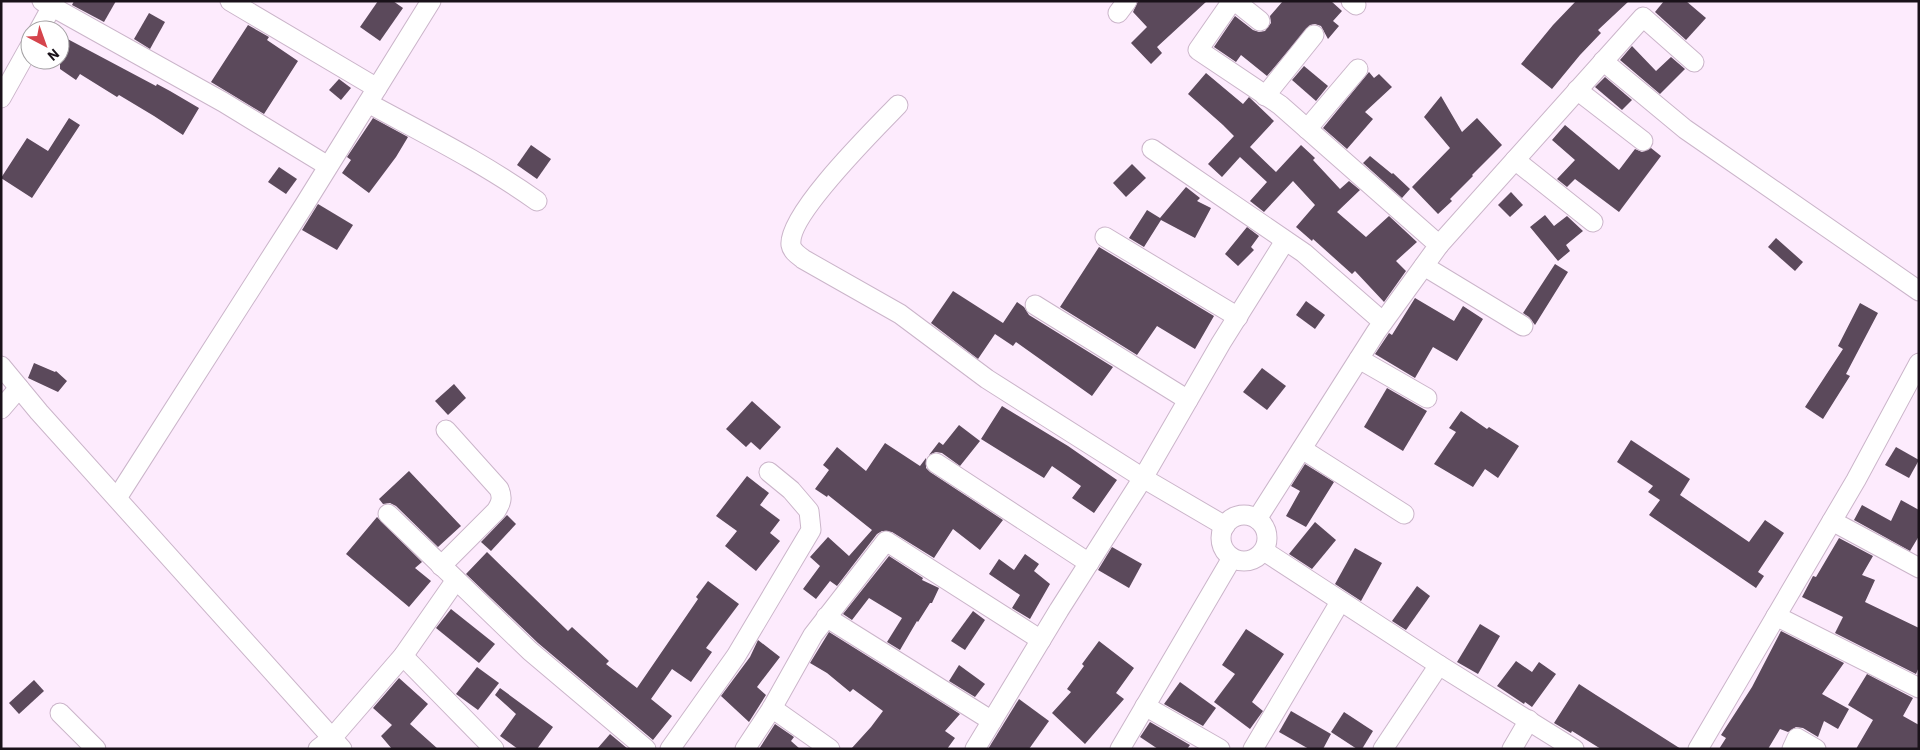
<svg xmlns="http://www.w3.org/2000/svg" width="1920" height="750" font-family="'IBM Plex Sans',sans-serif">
<rect width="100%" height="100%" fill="#fdebfd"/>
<!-- building -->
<g fill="#5b495b">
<polygon points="74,1 116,1 104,22 72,5"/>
<polygon points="378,1 393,1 403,8 380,41 360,27"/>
<polygon points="1138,1 1207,1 1157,47 1162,53 1151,64 1131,43 1147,27 1133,12"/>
<polygon points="1283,1 1331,1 1342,11 1333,21 1339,26 1328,39 1321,26 1315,24 1310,25 1267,76 1241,55 1236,62 1214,47 1235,16 1253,30 1259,32 1265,31 1271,23 1270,16"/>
<polygon points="1576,1 1629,1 1598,30 1601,33 1580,55 1552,89 1521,64 1553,25"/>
<polygon points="1664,1 1686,1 1706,18 1686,40 1655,12"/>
<polygon points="149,13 165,22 150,49 134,39"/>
<polygon points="248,25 269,37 267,40 298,61 264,114 211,82"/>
<polygon points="60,35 156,86 157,84 170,91 199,108 183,135 154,116 119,95 117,97 80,74 76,80 60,69"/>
<polygon points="1632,46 1656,71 1671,57 1685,69 1660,94 1620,60"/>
<polygon points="1304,66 1328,86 1316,101 1292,80"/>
<polygon points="1369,72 1374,78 1379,74 1392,87 1365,112 1373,119 1347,149 1323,128"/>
<polygon points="1206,73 1243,104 1249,97 1274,121 1250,147 1276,172 1301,145 1315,158 1313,160 1340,189 1349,181 1360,190 1337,212 1366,237 1389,216 1417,242 1396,261 1406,271 1384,302 1355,271 1352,274 1313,239 1312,241 1296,227 1315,205 1293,181 1264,212 1250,201 1267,182 1240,157 1222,177 1208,164 1234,136 1223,125 1188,94"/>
<polygon points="1605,77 1632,100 1622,110 1595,87"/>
<polygon points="339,79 351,88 341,100 329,90"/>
<polygon points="1441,96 1462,132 1477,118 1502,145 1472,175 1473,176 1450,199 1452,201 1438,214 1412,187 1450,148 1424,117"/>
<polygon points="69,118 80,125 32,198 1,178 27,138 48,151"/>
<polygon points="373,118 408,137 396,157 369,193 342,173 351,160 347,157"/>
<polygon points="1565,125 1619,170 1635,149 1642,152 1651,148 1661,156 1619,212 1575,179 1567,187 1557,179 1575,160 1552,140"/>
<polygon points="531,145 551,159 537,179 517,165"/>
<polygon points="1370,156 1392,174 1393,173 1410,189 1402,198 1363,163"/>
<polygon points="1132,164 1146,178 1126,197 1113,183"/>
<polygon points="279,167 297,179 286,194 268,182"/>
<polygon points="1186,187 1200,198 1197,201 1211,208 1195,238 1161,220 1144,247 1129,238 1147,210 1160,218"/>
<polygon points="1511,192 1523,205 1510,217 1498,205"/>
<polygon points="318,204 353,225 337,250 302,230"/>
<polygon points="1545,215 1554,226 1567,216 1583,231 1566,245 1570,251 1558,261 1530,227"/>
<polygon points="1247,227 1259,236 1251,247 1254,250 1238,266 1225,254"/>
<polygon points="1776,238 1803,262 1795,271 1768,247"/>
<polygon points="1099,247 1214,316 1195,349 1157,326 1137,355 1060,307"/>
<polygon points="1555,264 1568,272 1535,325 1529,317 1523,313"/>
<polygon points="953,291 1003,323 1017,302 1024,307 1029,315 1113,367 1092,396 1016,342 1013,346 995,334 978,359 931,323"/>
<polygon points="1415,298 1454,321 1463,306 1483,319 1457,361 1433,347 1415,378 1375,354 1389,333 1392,335"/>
<polygon points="1306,301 1325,315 1315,329 1296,315"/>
<polygon points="1860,303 1878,313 1846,374 1850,376 1823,419 1805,407 1843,349 1838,346"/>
<polygon points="34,363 55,372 56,371 67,381 58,392 28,378"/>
<polygon points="1262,368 1286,386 1267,410 1243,392"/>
<polygon points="454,384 466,398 448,415 435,401"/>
<polygon points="1387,388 1427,411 1403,451 1364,427"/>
<polygon points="752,401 781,427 760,450 751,442 746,447 726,429"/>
<polygon points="1002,406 1068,446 1117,480 1094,513 1072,498 1081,486 1052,466 1044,478 981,439"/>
<polygon points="1461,411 1487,429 1489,427 1519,446 1498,478 1485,469 1473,487 1434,464 1456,432 1449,428"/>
<polygon points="959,425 980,441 960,466 942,453 936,452 929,455 939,442 943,445"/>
<polygon points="1631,440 1690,479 1680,495 1749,542 1765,520 1784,533 1758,572 1764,576 1756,588 1649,515 1660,500 1648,492 1653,486 1617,462"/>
<polygon points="885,443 920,466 926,458 926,468 930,472 1003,520 980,550 953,529 934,558 892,532 882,531 877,534 837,586 830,581 816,599 803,589 820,566 810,557 828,537 849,556 872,530 828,495 827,497 815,489 829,470 823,465 837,447 866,471"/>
<polygon points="1896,447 1919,460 1909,478 1885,465"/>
<polygon points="1305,464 1334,482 1306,527 1286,516 1300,491 1291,486"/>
<polygon points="409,471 461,526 438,547 396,506 390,503 383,504 379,499"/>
<polygon points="747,476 769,493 760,505 780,520 770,533 780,541 756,571 725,546 737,531 716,516"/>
<polygon points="1901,500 1919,510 1919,536 1910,551 1854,520 1862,505 1891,521"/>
<polygon points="507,515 516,524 491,551 481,542"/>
<polygon points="377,517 422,562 415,568 431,581 409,607 346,554"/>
<polygon points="1315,522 1336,540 1312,569 1289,554"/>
<polygon points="1839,538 1873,556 1862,575 1875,580 1865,602 1919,628 1919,667 1916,674 1835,633 1843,617 1802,597 1813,576 1816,577"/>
<polygon points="1112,547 1142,564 1129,588 1098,570"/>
<polygon points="1355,548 1382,563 1361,601 1335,584"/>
<polygon points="487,552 568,631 572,627 609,661 606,664 637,688 698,599 696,597 708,581 739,604 706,648 712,652 691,682 672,669 651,699 672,716 653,740 538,643 466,574"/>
<polygon points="1025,554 1039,564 1034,571 1050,584 1030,619 1012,608 1020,595 989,574 999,559 1014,570"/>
<polygon points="889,556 923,578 922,580 939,588 932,603 930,603 918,622 917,621 900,650 887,642 902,618 869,598 852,620 843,614"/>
<polygon points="1417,586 1430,596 1406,630 1392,621"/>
<polygon points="451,609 495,644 479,663 436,628"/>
<polygon points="973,611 985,620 965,650 951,641"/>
<polygon points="1480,624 1500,636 1478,674 1457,662"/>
<polygon points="1246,629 1284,654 1252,702 1263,711 1250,729 1214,702 1235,674 1222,665"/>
<polygon points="1781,631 1844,663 1822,694 1849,709 1838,729 1824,721 1818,737 1803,728 1796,727 1788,732 1780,729 1768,749 1719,749 1726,738 1721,735 1752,687"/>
<polygon points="829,632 960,714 945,731 955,738 947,749 851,749 871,727 883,711 853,689 850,692 827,673 810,663"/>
<polygon points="758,640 780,657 757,687 766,695 749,722 721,696 750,657"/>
<polygon points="1099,641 1134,668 1116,693 1124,699 1085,744 1052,713 1071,692 1067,689 1084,666 1082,664"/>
<polygon points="1516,661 1532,672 1539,662 1556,674 1532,707 1525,702 1524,704 1497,686"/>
<polygon points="959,665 985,684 975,697 949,681"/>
<polygon points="477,667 499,683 478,710 456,694"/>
<polygon points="1867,674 1913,698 1903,716 1919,725 1919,749 1856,749 1873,720 1848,705"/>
<polygon points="399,678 428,704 410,724 438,749 392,749 381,736 392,725 373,708"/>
<polygon points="34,680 44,691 19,714 9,703"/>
<polygon points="1180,682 1216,708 1203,726 1164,704"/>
<polygon points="1579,684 1596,695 1681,749 1601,749 1572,731 1571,733 1554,723"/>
<polygon points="500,688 553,727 537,749 518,749 500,736 516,714 495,695"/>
<polygon points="1019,699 1049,721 1029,749 988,749"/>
<polygon points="1291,711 1331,734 1323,749 1309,749 1279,732"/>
<polygon points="1344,712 1373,731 1362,749 1357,749 1331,732"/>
<polygon points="1150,722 1190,745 1187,749 1158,749 1140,737"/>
<polygon points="775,724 794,737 791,741 800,749 759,749"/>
<polygon points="610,734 628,749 597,749"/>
</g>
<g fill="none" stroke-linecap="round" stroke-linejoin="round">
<!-- minor casing -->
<g stroke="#cbb5ca" stroke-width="21">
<g id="minor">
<polyline points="42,1 223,102 328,166"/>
<polyline points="230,1 377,88"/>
<polyline points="1232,1 1198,50 1280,105 1439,245 1376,332 1257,519"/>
<polyline points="1235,1 1260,21"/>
<polyline points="1351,1 1356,5"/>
<polyline points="1118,13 1127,1"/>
<polyline points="39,30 55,1"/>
<polyline points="1603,61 1685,129 1919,291"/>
<polyline points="1577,90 1643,141"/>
<polyline points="1265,96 1314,35"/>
<polyline points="1,98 30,46"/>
<path d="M368,103C425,134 484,163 537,201"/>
<path d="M898,105C876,128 787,215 791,245C792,251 798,255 803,259L900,314L987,379L1143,478L1059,610L975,749"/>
<polyline points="1307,129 1358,69"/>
<polyline points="1152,149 1304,253 1383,322"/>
<polyline points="1515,160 1593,222"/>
<polyline points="1105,237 1238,317"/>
<polyline points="1439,245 1643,17 1694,62"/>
<polyline points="1424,266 1523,326"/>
<polyline points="1035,305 1188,400"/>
<polyline points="1359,359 1427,398"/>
<polyline points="1,366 39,412 342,749"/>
<polyline points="1,409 19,388"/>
<polyline points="1302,449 1404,514"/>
<polyline points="936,463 1089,563"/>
<polyline points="117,498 305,204 431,1"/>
<polyline points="388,514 530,651 646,749"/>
<circle cx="1244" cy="538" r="23"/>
<polyline points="1832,521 1919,568"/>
<polyline points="1225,526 1143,478 1221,343 1285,241"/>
<polyline points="1264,551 1439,665 1574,749"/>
<path d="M441,566L496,511C501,503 503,498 499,489L446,430"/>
<polyline points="1776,616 1919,688"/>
<polyline points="826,617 992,721"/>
<polyline points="403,656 494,749"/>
<polyline points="1145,706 1220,749"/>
<polyline points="772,708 813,635 886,541 1041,640"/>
<polyline points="60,713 96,749"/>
<polyline points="318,749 332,738 403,656 456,580"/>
<polyline points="670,749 736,656 811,530 809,511 791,490 769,472"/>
<polyline points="745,749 772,708 830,749"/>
<polyline points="1120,749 1232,558"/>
<polyline points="1253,749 1340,602"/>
<polyline points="1383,749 1439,665"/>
<polyline points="1512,749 1529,720"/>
<polyline points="1698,749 1856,480 1919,363"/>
<polyline points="1792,749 1797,738 1816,749"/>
</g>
</g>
<!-- minor -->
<use href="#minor" stroke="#fff" stroke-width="19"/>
</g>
<!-- border -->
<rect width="1920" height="750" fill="none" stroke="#1a121a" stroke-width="5"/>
<!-- north arrow -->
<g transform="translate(45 45) rotate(139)"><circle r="24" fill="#ffffff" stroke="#a3a0a3"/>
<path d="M0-4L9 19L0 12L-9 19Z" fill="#d5444c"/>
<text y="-8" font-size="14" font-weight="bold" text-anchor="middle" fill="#1a121a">N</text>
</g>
</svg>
